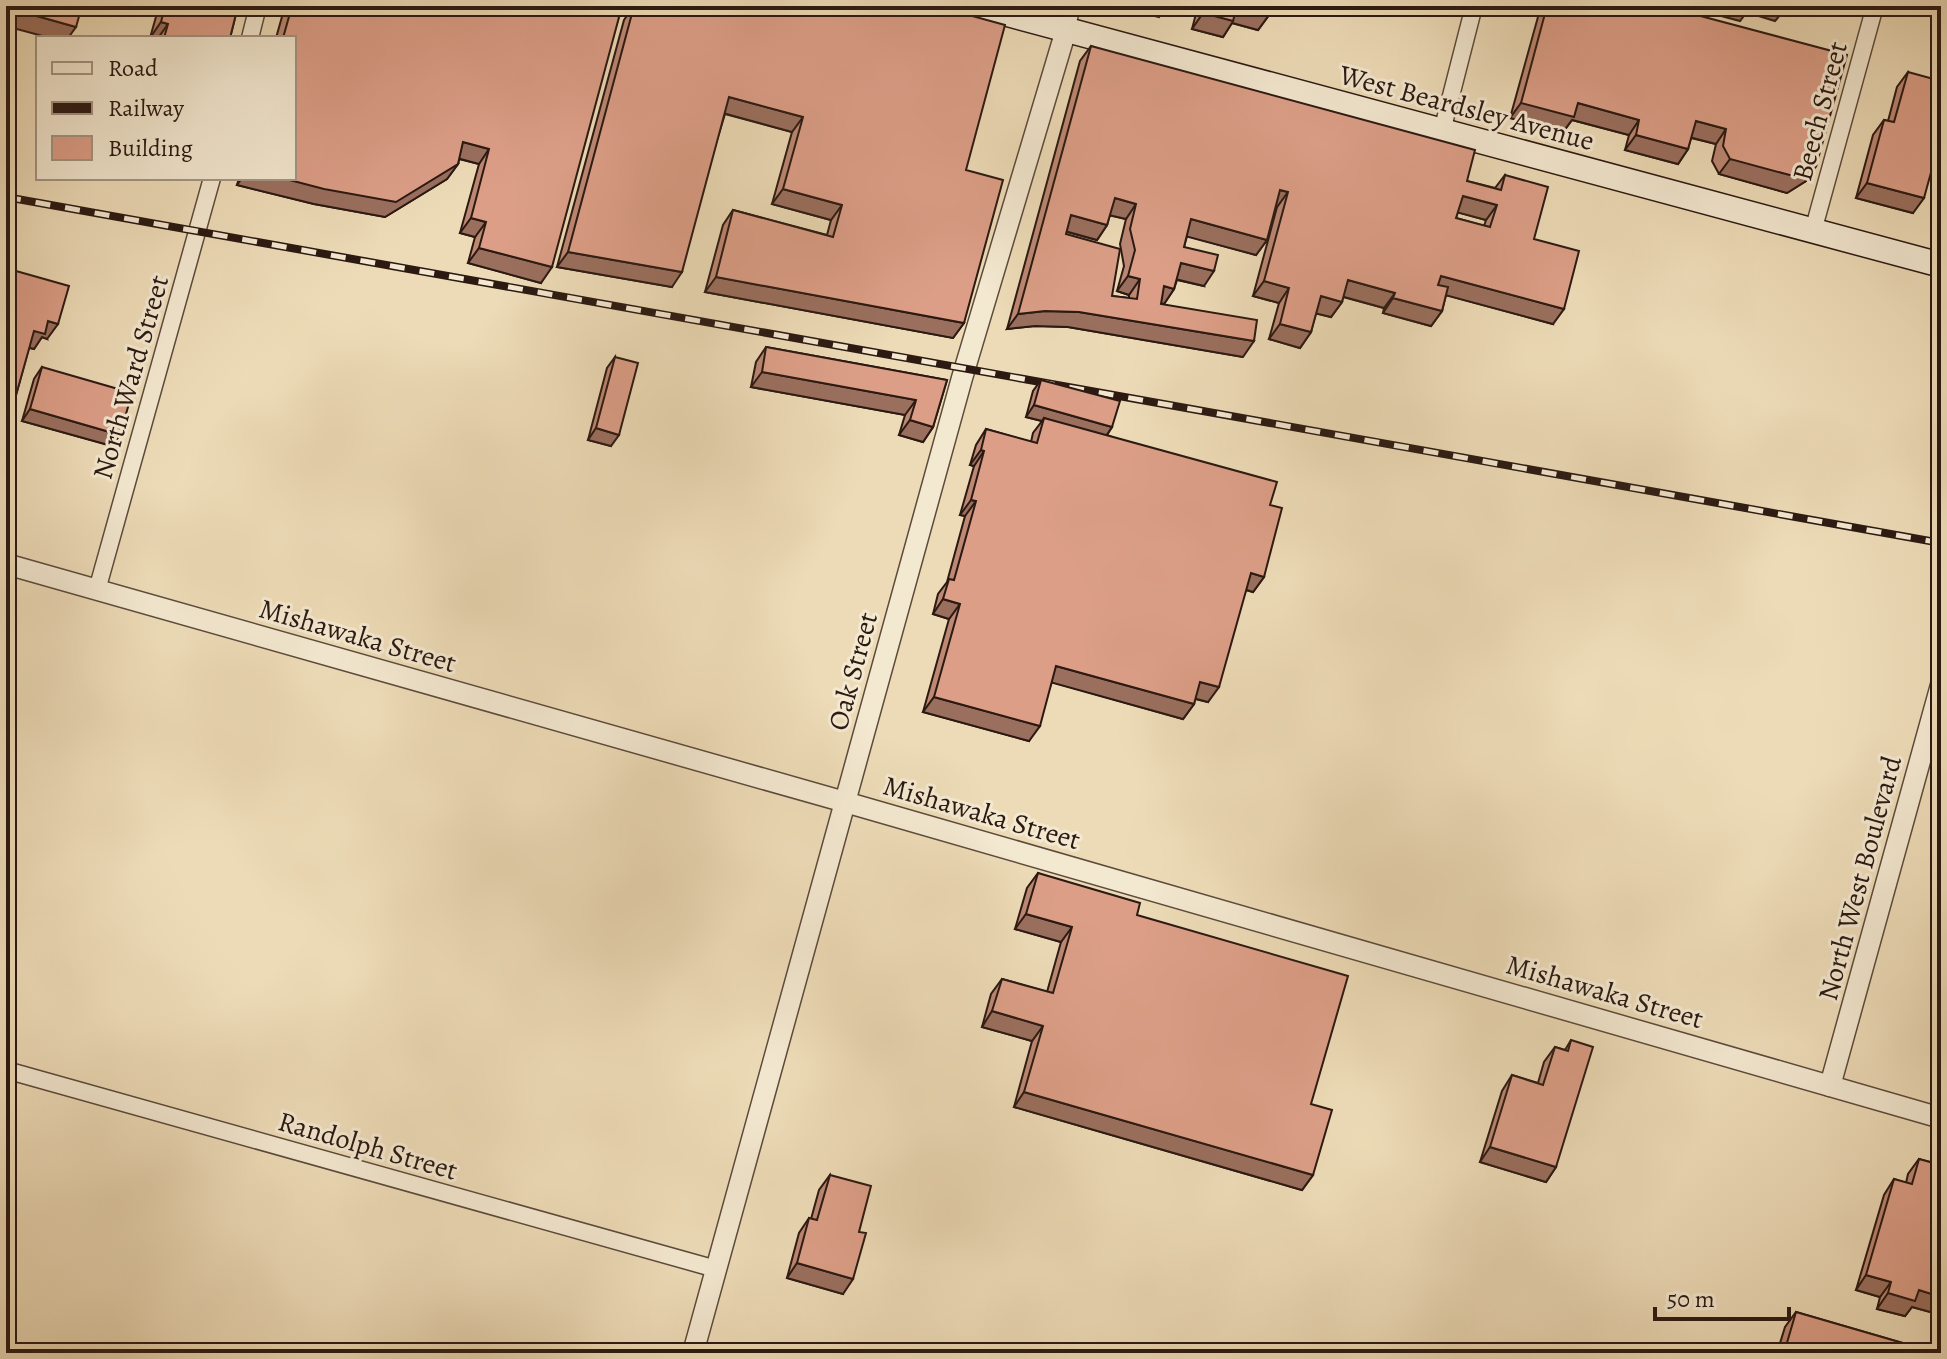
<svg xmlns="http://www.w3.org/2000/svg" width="1947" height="1359" font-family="Alegreya,serif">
<rect width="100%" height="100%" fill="#eddbb7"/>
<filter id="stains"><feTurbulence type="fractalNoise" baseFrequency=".0025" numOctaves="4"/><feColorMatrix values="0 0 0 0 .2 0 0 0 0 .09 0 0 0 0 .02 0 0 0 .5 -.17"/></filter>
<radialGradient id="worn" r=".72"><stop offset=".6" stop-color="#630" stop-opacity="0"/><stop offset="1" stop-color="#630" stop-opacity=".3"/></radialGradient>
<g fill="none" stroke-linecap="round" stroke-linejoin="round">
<!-- minor casing -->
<g stroke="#5c4a3b" stroke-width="19">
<g id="minor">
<polyline points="1066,30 1072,6"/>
<polyline points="250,38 258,6"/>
<polyline points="1442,131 1474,6"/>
<polyline points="1813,231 1875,6"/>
<polyline points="97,590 212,178"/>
<polyline points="6,1070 716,1269"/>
</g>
</g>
<!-- tertiary casing -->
<g stroke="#5c4a3b" stroke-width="23">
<g id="tertiary">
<polyline points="6,564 845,802 1941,1118"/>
<polyline points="1830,1086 1941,685"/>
<polyline points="693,1353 962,378 1066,30"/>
</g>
</g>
<!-- secondary casing -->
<g stroke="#2b1912" stroke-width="27">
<polyline id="secondary" points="978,6 1941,265"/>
</g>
<!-- minor -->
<use href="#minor" stroke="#f3e8d0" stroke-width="16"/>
<!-- tertiary -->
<use href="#tertiary" stroke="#f3e8d0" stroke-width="20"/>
<!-- secondary -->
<use href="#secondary" stroke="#f3e8d0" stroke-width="24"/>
<!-- rail casing -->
<g stroke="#2b1912" stroke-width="8">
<polyline id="rail" points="6,197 1941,543"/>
</g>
<!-- rail -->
<use href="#rail" stroke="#f3e8d0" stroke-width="5" stroke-dasharray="15" stroke-linecap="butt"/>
</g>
<!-- wall -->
<g fill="#bd8874" stroke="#2b1912" stroke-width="2" fill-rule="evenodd">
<polygon points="14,6 82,6 9,27"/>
<polygon points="159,6 238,6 230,38 150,38"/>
<polygon points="285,6 622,6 541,283 468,263 475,237 460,233 479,164 459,159 458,164 447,179 385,217 314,204 237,185 239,178 294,178 294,38 276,38"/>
<polygon points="634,6 936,6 966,170 964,323 953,338 705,292 723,225 733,210 827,235 831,220 772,204 792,132 725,114 672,287 557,267 624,20"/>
<polygon points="1198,6 1271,6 1269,15 1258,30 1232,23 1223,37 1192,29"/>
<polygon points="1541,6 1663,6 1816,166 1806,181 1787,193 1719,174 1712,161 1716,144 1691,138 1688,149 1678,164 1625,150 1629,135 1572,120 1563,132 1510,118"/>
<path d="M1091,46L1467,181L1495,188L1505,175L1534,239L1553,324L1446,295L1442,311L1431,326L1383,313L1384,308L1343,297L1342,302L1331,317L1316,313L1311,332L1300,348L1269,339L1279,303L1253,296L1277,207H1276L1267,240L1256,255L1187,236L1184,247L1204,286L1177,280L1174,289L1164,304L1243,357L1068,327L1035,326L1007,329L1080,61ZM1458,212L1486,220L1484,226L1456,218ZM1110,215L1126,219L1120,244L1124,266L1117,291L1129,295V298L1112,296L1066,234L1067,232L1097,240L1107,225Z"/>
<polygon points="1908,72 1932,133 1913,213 1856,198 1873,135 1884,120 1888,121 1897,87"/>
<polygon points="16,271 47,339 42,337 34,349 29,348 6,431 6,284"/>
<polygon points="766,347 947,380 933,427 923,442 899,435 905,415 751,387 756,362"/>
<polygon points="615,357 611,446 588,440 607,368"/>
<polygon points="42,367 112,446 22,421 34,379"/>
<polygon points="1041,380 1112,427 1107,435 1270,505 1264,577 1253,592 1246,590 1208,702 1195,699 1194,704 1183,719 1052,682 1029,741 923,712 949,619 933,614 938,594 947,582 965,516 960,515 974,466 970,465 976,445 986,429 1031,442 1033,433 1042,421 1026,417 1033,391"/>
<polygon points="1038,873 1137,915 1311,1104 1313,1175 1302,1190 1014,1107 1032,1041 982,1027 991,994 1002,979 1047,992 1061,942 1015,929 1027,888"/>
<polygon points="1571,1040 1556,1167 1546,1182 1480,1162 1502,1091 1512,1075 1538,1083 1544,1062 1555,1047 1565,1050"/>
<polygon points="1919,1159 1941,1165 1941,1315 1912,1307 1905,1316 1877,1309 1880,1297 1856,1290 1884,1195 1894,1179 1906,1183 1908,1174"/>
<polygon points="830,1175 843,1294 787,1278 799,1233 809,1218 811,1219 819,1190"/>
<polygon points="1796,1312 1937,1353 1777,1353 1785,1327"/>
</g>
<!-- shaded-wall -->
<g fill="#9a6f5e" stroke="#2b1912" stroke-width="2">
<polygon points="1117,6 1167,6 1159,17"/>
<polygon points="1237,6 1269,15 1258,30 1232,23 1223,37 1192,29 1203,13"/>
<polygon points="1838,6 1854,6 1851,10"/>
<polygon points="1723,7 1746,13 1740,21 1717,15"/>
<polygon points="1760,7 1781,14 1775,21 1755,15"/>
<polygon points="19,11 76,27 68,38 50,38 9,27"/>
<polygon points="161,22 168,24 158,38 150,38"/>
<polygon points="729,97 803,117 792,132 719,112"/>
<polygon points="1521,103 1578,103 1639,120 1629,135 1572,120 1563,132 1510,118"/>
<polygon points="1696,121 1726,129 1716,144 1685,136"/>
<polygon points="1636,135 1688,149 1678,164 1625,150"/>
<polygon points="463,142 489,149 479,164 453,157"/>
<polygon points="1730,159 1816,166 1806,181 1787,193 1719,174"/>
<polygon points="458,164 447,179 385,217 314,204 237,185 242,178 282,178"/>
<polygon points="1867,183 1924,198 1913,213 1856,198"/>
<polygon points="783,189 842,205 831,220 772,204"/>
<polygon points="1280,190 1288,192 1277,207 1270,205"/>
<polygon points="1463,196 1497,205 1486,220 1452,211"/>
<polygon points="1115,198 1136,204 1126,219 1104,214"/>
<polygon points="1071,215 1107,225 1097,240 1061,230"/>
<polygon points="471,218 486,222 475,237 460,233"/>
<polygon points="1191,219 1267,240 1256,255 1181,235"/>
<polygon points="479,248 552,267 541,283 468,263"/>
<polygon points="568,252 682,272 672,287 557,267"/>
<polygon points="1181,263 1214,271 1204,286 1171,278"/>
<polygon points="1128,276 1140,279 1129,295 1117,291"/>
<polygon points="1441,276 1564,309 1553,324 1430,291"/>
<polygon points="716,277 964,323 953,338 705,292"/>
<polygon points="1348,280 1395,293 1384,308 1337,295"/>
<polygon points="1264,281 1289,288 1279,303 1253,296"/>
<polygon points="1164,286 1174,289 1164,304 1153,301"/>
<polygon points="1321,296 1342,302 1331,317 1310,312"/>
<polygon points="1393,298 1442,311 1431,326 1383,313"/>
<polygon points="1045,311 1079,312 1254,341 1243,357 1068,327 1035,326 1007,329 1018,314"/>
<polygon points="48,321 58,324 47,339 42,337 34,349 24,346 34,331"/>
<polygon points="1280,324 1311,332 1300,348 1269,339"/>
<polygon points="762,372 916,400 905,415 751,387"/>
<polygon points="1034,405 1112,427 1104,439 1044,418 1042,421 1026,417"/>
<polygon points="30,409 120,435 112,446 22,421"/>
<polygon points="910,420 933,427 923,442 899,435"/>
<polygon points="596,428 619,435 611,446 588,440"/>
<polygon points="981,450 984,451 974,466 970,465"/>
<polygon points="971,500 976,501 965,516 960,515"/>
<polygon points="1251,573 1264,577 1253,592 1240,588"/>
<polygon points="943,599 960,604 949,619 933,614"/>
<polygon points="1056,666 1194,704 1183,719 1046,681"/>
<polygon points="1200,682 1219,687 1208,702 1189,697"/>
<polygon points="934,697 1040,726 1029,741 923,712"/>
<polygon points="1026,914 1072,927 1061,942 1015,929"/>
<polygon points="992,1011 1043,1026 1032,1041 982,1027"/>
<polygon points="1024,1092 1313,1175 1302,1190 1014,1107"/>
<polygon points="1490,1147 1556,1167 1546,1182 1480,1162"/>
<polygon points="797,1263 853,1279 843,1294 787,1278"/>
<polygon points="1866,1275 1891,1282 1880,1297 1856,1290"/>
<polygon points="1919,1290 1941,1297 1941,1315 1912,1307 1905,1316 1877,1309 1888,1293"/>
</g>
<!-- building -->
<g fill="#dc9e87" stroke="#2b1912" stroke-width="2" fill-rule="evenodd">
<polygon points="21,6 82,6 76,27 19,11"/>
<polygon points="165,6 238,6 230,38 164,38 168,24 161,22"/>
<polygon points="292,6 622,6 552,267 479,248 486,222 471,218 489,149 463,142 458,164 396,202 324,189 282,178 294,178 294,38 283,38"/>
<polygon points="634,6 936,6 1005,25 966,170 1003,180 964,323 716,277 733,210 833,237 842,205 783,189 803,117 729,97 682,272 568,252"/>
<polygon points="1205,6 1271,6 1269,15 1237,6 1233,21 1203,13"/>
<polygon points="1547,6 1663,6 1847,55 1816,166 1797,177 1730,159 1723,146 1726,129 1696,121 1688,149 1636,135 1639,120 1578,103 1574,117 1521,103"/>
<polygon points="1723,6 1747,6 1746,13"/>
<polygon points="1761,6 1783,6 1781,14 1760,7"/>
<path d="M1091,46L1475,150L1467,181L1501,190L1505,175L1548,187L1534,239L1579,251L1564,309L1441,276L1438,285L1448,287L1442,311L1393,298L1395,293L1348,280L1342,302L1321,296L1311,332L1280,324L1289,288L1264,281L1288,192L1280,190L1267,240L1191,219L1184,247L1218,255L1214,271L1181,263L1174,289L1164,286L1161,304L1257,320L1254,341L1079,312L1045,311L1018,314ZM1463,196L1497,205L1490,227L1456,218ZM1115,198L1136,204L1130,229L1135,250L1128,276L1140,279L1137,299L1112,296L1120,249L1066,234L1071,215L1107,225Z"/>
<polygon points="1908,72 1941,81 1941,101 1932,133 1941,136 1924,198 1867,183 1884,120 1894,122"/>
<polygon points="16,271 69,286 58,324 48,321 45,334 34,331 6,431 6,291 9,292"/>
<polygon points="766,347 947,380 933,427 910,420 916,400 762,372"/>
<polygon points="615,357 638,363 619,435 596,428"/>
<polygon points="42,367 132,393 120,435 30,409"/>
<polygon points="1041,380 1120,401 1112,427 1034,405"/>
<polygon points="1044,418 1277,482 1270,505 1282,508 1264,577 1251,573 1219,687 1200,682 1194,704 1056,666 1040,726 934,697 960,604 943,599 949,579 954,580 976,501 971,500 984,451 981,450 986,429 1037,443"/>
<polygon points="1038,873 1140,903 1137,915 1348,976 1311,1104 1332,1110 1313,1175 1024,1092 1043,1026 992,1011 1002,979 1053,993 1072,927 1026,914"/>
<polygon points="1571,1040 1593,1047 1556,1167 1490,1147 1512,1075 1543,1085 1555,1047 1568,1051"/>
<polygon points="1919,1159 1941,1165 1941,1297 1919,1290 1915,1301 1888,1293 1891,1282 1866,1275 1894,1179 1912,1184"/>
<polygon points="830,1175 871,1186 859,1232 866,1233 853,1279 797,1263 809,1218 817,1220"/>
<polygon points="1796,1312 1937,1353 1784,1353"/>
</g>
<g text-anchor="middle" stroke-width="6" stroke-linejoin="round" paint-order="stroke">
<!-- street labels -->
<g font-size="28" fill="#2b1912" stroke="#f3e8d0">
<text transform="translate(1467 107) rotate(15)" y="10">West Beardsley Avenue</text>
<text transform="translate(1819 111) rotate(-75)" y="10">Beech Street</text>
<text transform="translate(130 377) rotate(-74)" y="10">North Ward Street</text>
<text transform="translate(358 635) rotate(16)" y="10">Mishawaka Street</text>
<text transform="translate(852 671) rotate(-75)" y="10">Oak Street</text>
<text transform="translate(982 812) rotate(16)" y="10">Mishawaka Street</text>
<text transform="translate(1859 878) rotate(-75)" y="10">North West Boulevard</text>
<text transform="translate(1605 991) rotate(16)" y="10">Mishawaka Street</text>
<text transform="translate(368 1145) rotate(16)" y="10">Randolph Street</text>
</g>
</g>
<!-- margin -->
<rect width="1947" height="1359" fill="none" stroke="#eddbb7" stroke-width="32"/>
<rect x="8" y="8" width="1931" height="1343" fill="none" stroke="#2b1912" stroke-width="4"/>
<rect x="16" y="16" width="1915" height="1327" fill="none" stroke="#2b1912" stroke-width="2"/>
<!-- legend -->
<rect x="36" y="36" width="260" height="144" fill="#f3e8d0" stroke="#a39584" stroke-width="2"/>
<rect x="52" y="62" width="40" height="12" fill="#f3e8d0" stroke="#a39584" stroke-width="2"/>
<text x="108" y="76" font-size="24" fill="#2b1912">Road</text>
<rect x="52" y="102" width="40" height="12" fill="#2b1912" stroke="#a39584" stroke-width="2"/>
<text x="108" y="116" font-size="24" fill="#2b1912">Railway</text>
<rect x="52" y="136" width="40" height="24" fill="#dc9e87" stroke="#a39584" stroke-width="2"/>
<text x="108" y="156" font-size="24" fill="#2b1912">Building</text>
<!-- scale -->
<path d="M1655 1307v12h134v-12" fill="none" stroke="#2b1912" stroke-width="4"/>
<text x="1667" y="1307" font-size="24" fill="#2b1912" stroke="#f3e8d0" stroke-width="6" paint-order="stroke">50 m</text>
<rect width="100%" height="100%" filter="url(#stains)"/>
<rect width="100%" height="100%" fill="url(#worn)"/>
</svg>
